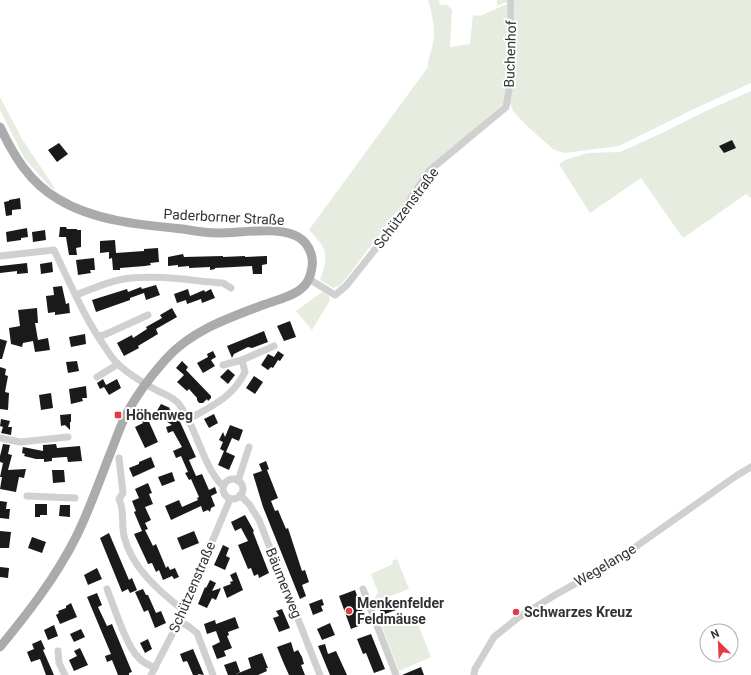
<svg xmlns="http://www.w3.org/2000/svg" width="751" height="675" font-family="Roboto,sans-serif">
<rect width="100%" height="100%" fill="#fff"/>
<!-- green -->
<g fill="#e6ecdf">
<path d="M428,0H439L440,5H447L452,10L450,47L470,44L473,15L480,16L507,4L506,2L497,6V0H510L509,60L505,102L428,170L341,285L333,288L320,280C329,254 328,250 309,230L428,67C427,60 432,51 433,43C436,29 432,14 428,0Z"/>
<polygon points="515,0 751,0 751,83 696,108 619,146 565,153 554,150 528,127 513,111 510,103 513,70"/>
<polygon points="751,91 751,198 746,194 683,238 641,178 590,213 559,164 565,160 588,153 620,152 662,133 708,110"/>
<polygon points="0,97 22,139 56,190 50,187 25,159 0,110"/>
<polygon points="322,292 329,296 330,300 312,330 296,311"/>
<polygon points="397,559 409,589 372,603 378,592 371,574 393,564 392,561"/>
<polygon points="414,614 431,657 399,671 382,627"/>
</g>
<!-- building -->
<g fill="#1a1a1a">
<polygon points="732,140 736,148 724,153 719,146"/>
<polygon points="59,143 68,154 57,162 48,150"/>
<polygon points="20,198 21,209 12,210 12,215 6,216 4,202 9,201 9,200"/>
<polygon points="60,227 66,227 67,229 77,229 77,230 81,230 81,247 76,248 77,255 69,255 66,237 59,237"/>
<polygon points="27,228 28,237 21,238 21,240 7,242 6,232"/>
<polygon points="45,230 46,240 33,242 32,232"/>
<polygon points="115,240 116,253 144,251 144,249 158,248 159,262 150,263 151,265 145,266 120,268 120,270 113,270 112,258 109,259 109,252 100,253 100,241"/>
<polygon points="183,254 184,257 223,256 223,257 245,256 245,257 267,256 267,264 262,265 262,274 253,274 252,266 215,268 215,269 210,270 210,267 189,268 189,266 178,267 178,265 168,266 168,257"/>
<polygon points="94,258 95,270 90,270 91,273 78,275 76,260"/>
<polygon points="52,262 53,272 41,274 40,264"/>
<polygon points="27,263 28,273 17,274 17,271 0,273 0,266"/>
<polygon points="156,285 160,295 146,300 144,293 130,298 130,300 96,312 92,300 127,289 128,292 141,287 142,289"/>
<polygon points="62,286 66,304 69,303 70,313 55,315 55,312 48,313 46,296 54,295 53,287"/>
<polygon points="188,289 190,296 204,290 205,292 211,289 215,298 202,303 201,299 187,304 186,300 177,303 174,294"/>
<polygon points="37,308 38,323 35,323 38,340 48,338 50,350 35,352 33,341 23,343 22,347 11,344 9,328 20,326 18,310"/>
<polygon points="172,308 177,317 156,329 158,334 138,346 139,348 124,356 117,343 132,335 133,338 147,329 146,327 162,318 160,315"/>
<polygon points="290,321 296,337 284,341 277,326"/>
<polygon points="264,331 268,342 252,348 248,347 234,354 232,358 227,346"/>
<polygon points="85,334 86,344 71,347 69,337"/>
<polygon points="0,339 7,341 2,359 0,359"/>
<polygon points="213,351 216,357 211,360 215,366 203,373 197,363 208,357 207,354"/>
<polygon points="278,351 284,355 280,361 278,360 273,368 271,367 268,370 261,365 268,354 274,357"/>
<polygon points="77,361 79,371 68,373 66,362"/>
<polygon points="182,361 188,367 186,370 211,396 211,398 208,401 207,399 203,403 199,403 197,400 197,398 189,389 187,391 177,382 184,375 176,368"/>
<polygon points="0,367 6,369 5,375 8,376 5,392 9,393 8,410 0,409"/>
<polygon points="228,369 235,375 228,384 220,377"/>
<polygon points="254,376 263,382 255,394 246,388"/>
<polygon points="103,379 106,385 117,379 121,388 109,395 104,387 100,389 97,383"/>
<polygon points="86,386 87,398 82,398 83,401 71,404 69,389"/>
<polygon points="51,393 53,408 41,410 39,395"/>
<polygon points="161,404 170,408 169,409 176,413 196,457 189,460 196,476 202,474 209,490 215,487 217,493 211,496 215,506 211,508 210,512 208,510 203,512 201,506 171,520 165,506 179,500 182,507 198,500 197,498 199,497 191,479 189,480 185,473 188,472 181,456 176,458 173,451 182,447 173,431 168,433 166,427 172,425 155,414"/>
<polygon points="71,414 71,422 70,422 70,430 65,425 61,426 60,415"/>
<polygon points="214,414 218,423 209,428 204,419"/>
<polygon points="146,415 158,442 145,448 135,427 143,423 141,418"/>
<polygon points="1,419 10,421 8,427 12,427 11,435 1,433 3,427 0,426"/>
<polygon points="230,425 243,430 239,441 232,438 226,452 235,456 229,470 218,465 224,451 220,449 223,442 219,440 223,432 225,437"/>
<polygon points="3,444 10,445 8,454 12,455 8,470 26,469 24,478 19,477 16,492 0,489 2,477 0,477 3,463 0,462 0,456"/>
<polygon points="56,444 57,448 80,446 82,461 68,462 67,457 65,457 52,458 52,461 44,462 44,459 36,459 24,456 25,454 22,453 23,447 43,451 43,445"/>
<polygon points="151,457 155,467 133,477 129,468 139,464 139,462"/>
<polygon points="266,461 269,469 267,470 278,498 271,501 275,511 278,510 286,529 288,528 302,571 305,570 309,582 302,585 306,596 300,599 263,507 253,474 262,471 259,464"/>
<polygon points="52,470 64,470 65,482 53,483"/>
<polygon points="172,472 175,481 162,486 158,477"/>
<polygon points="148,483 152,493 149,494 153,504 145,507 151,520 145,523 148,529 145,530 153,546 156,544 166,568 168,566 170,570 175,568 179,577 174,579 172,576 163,580 159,570 156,572 152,563 148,564 134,534 142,531 134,512 136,511 132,501 139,498 135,489"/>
<polygon points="0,501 7,502 6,509 10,509 9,519 0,518"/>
<polygon points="35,504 47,504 47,515 40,515 40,517 35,517"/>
<polygon points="60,505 70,505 70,517 59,516"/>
<polygon points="245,515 254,531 253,532 269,573 259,578 258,574 254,576 251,568 248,569 238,545 248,541 241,528 235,531 231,522"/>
<polygon points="0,531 11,532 9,548 0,548"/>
<polygon points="194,531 199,543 182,550 177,538"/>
<polygon points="109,533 129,580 132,578 137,590 130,593 128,589 122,592 100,538"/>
<polygon points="32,537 46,542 42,553 28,548"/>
<polygon points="223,545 229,548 226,556 230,558 225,570 214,565"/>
<polygon points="0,567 9,568 8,578 0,577"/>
<polygon points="97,568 102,579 88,585 84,575"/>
<polygon points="236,572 243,590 227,598 223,587 231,584 230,582 233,581 230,575"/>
<polygon points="210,580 216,583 212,591 221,588 216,600 212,598 207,608 198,604 205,587 206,588"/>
<polygon points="143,589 146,595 148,595 156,613 161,611 166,623 155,628 148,610 144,612 135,592"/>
<polygon points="355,590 359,601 357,606 361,608 365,616 361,625 351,629 339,596"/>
<polygon points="97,593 102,605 98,607 107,626 112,624 132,672 129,673 129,675 118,675 112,660 107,662 105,656 111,654 87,597"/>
<polygon points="322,599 324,605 321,606 323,611 313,615 309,604"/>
<polygon points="392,599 396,610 382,615 378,605"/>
<polygon points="71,603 77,617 60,624 56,615 59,613 58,611 66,608 66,606"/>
<polygon points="282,609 290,628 279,632 273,618 279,616 276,611"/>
<polygon points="235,617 239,628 228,632 229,635 227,636 232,648 224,651 226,656 217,659 212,646 220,642 216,631 207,634 204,624 215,620 216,624"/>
<polygon points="330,623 335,635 322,640 317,629"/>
<polygon points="54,625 58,636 48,640 44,630"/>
<polygon points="81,629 85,637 74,642 70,634"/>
<polygon points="371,634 385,669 374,673 366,653 363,654 357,639"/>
<polygon points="148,639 152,649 145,653 140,643"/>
<polygon points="41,640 45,649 43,650 54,675 46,675 40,659 31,662 27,652 34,649 32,644"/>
<polygon points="291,642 294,652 298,650 302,657 304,664 301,665 305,675 289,675 284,664 277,647"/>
<polygon points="325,644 328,654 336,651 347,675 330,675 318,646"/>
<polygon points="80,648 88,665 74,671 69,660 77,656 74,651"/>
<polygon points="193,649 204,675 198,674 198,675 193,675 187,661 183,662 180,654"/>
<polygon points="262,653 268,668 266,668 267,671 258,675 228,675 224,665 236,661 240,672 236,674 251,668 248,658"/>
<polygon points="421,667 424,675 402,675"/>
</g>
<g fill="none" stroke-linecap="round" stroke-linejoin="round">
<!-- minor -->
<g stroke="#d0d0d0" stroke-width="7">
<path d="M0,256L54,250C70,283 84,317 105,347C109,353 113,360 118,364C127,373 147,385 158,391C166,395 173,397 179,404C197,428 203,467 223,486"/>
<polyline points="309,279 335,295 346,286 385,237 429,171 506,107 510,84 511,0"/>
<path d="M76,295C94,288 112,280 131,278C162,275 193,281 223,283L231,288"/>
<polyline points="98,336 104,335 148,315"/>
<polyline points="223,365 242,360 274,346"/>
<polyline points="97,377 118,364"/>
<path d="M189,419C212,406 233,397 245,372L242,360"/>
<polyline points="0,438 20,442 68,437"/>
<path d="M119,458L123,493L119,499C125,511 121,523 124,536C131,567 159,591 183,610"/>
<circle cx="233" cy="489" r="10"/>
<polyline points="238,481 249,447"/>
<polyline points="240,495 249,504 259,520 320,675"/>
<polyline points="27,496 75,498"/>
<path d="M107,589C114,606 126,646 139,658C143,663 149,665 155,668"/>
<polyline points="363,589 396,675"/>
<polyline points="178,621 188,626 197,633 213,675"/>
<polyline points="58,651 59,663 65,675"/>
<polyline points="151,675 179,621 230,499"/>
<polyline points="474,675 475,669 494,637 519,617 555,595 614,562 736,476 751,467"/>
</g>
<!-- major -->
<path stroke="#ababab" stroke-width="9" d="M0,127C14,156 29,182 58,199C94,221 141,225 183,229C194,231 206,233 218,233C240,233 273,227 294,235C307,240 314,254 312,267C311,274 309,282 303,287C295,296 274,301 263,305C228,318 191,331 166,359C150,377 136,395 125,417C119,429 115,442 110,454C99,482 89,511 76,537C56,577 28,613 0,647"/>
</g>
<!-- markers -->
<g fill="#e63946" stroke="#fff" stroke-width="1.5">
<rect x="114" y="411" width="8" height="8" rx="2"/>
<circle cx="349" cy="611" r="4"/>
<circle cx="516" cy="612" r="4"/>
</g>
<g text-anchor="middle" stroke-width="4" stroke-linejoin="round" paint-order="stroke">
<!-- street labels -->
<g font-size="14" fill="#333" stroke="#fff">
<text transform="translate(510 54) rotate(-88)" y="5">Buchenhof</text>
<text transform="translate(406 208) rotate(-53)" y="5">Schützenstraße</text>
<text transform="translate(224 217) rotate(3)" y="5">Paderborner Straße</text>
<text transform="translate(605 565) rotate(-31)" y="5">Wegelange</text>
<text transform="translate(284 583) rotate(68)" y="5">Bäumerweg</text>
<text transform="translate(192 587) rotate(-67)" y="5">Schützenstraße</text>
</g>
<!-- poi labels -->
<g font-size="14" font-weight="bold" fill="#333" stroke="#fff" text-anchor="start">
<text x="126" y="420">Höhenweg</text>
<text x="357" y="608">Menkenfelder<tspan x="357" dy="16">Feldmäuse</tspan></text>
<text x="524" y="617">Schwarzes Kreuz</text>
</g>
</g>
<!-- north arrow -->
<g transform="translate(719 643) rotate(336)"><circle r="19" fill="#ffffff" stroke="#adadad"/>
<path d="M0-3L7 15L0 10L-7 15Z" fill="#e63946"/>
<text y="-6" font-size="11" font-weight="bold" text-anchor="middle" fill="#333333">N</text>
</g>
</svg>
